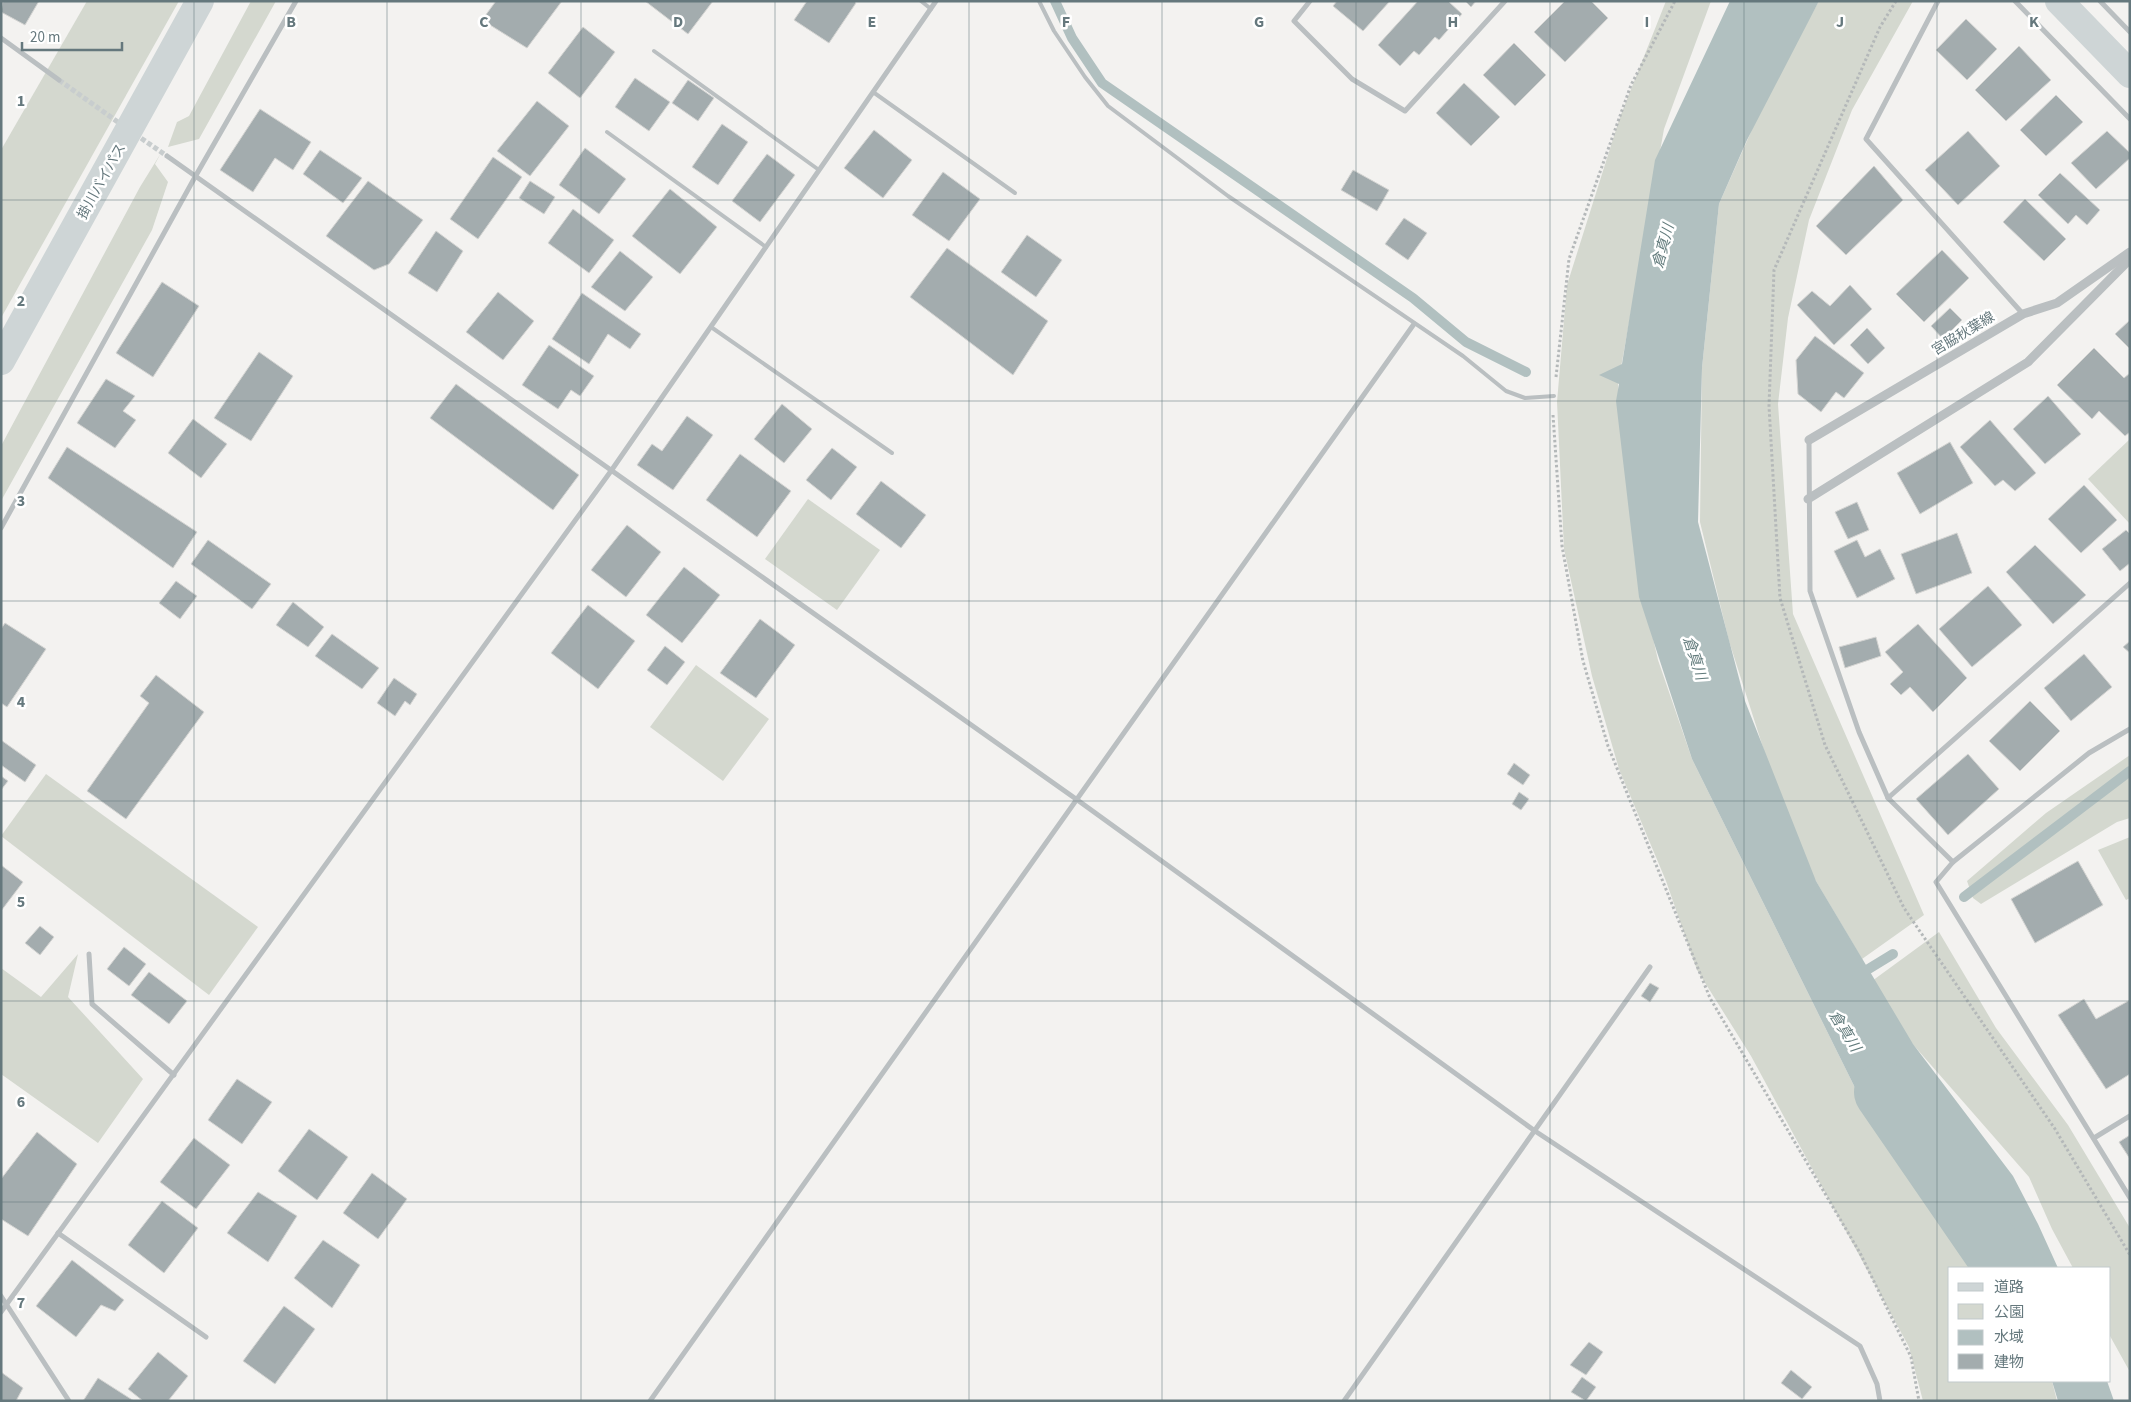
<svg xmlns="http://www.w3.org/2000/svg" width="2131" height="1402" font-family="'Source Sans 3','Noto Sans JP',sans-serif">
<rect width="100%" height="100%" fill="#f3f2f0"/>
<!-- green -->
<g fill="#d4d8cf">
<polygon points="87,1 179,1 1,318 1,150"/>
<polygon points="251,1 276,1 199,139 168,147 177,122 189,116"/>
<polygon points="1666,1 1711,1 1664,129 1618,384 1635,560 1658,660 1692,759 1871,1120 1962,1183 2006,1241 2016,1268 1950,1268 1950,1381 2052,1381 2057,1401 1923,1401 1909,1347 1751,1056 1697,970 1666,881 1619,769 1592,676 1564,549 1557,402 1567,285 1620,117"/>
<polygon points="1819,1 1913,1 1852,110 1809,220 1788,318 1778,404 1793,614 1924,915 1862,959 1807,866 1767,760 1729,641 1700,522 1702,368 1719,204 1770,89"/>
<polygon points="161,153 155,164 168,182 152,230 1,501 1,446 140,187"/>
<polygon points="2130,439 2130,524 2088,479"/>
<polygon points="808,499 880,550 837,610 765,559"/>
<polygon points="696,665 769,719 723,781 650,727"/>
<polygon points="2130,755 2130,818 2117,822 1981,904 1973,898 1967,881 2046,813"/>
<polygon points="46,774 258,927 209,995 1,836"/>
<polygon points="2130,837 2130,898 2126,900 2098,850"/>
<polygon points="1939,932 1996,1028 2068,1125 2130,1228 2130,1372 2110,1336 2110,1268 2073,1268 2052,1229 2029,1177 1910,1041 1872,981"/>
<polygon points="78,954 68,997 143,1079 98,1143 1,1074 1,968 41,997"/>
</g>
<!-- water -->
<g fill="#b1c0c0">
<polygon points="1730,1 1819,1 1747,140 1719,204 1702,368 1698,522 1745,701 1816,881 1913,1044 2013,1176 2038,1224 2058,1268 2017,1268 2011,1247 1962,1183 1871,1120 1692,759 1639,597 1616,401 1619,384 1599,375 1622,364 1655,160"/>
<polygon points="2052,1381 2107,1381 2114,1401 2058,1401"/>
</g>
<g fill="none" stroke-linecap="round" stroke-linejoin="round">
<!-- stream -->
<g stroke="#b1c0c0" stroke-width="10">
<polyline points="1055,1 1072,38 1102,83 1413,298 1466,342 1526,372"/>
<polyline points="1964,897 2130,771"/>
<polyline points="1857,976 1893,954"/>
</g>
<!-- river -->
<polyline stroke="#b1c0c0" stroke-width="60" points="1884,1092 2005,1268"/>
</g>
<!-- building -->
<g fill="#a3acae" stroke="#d4d4d2">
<polygon points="3,1 39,1 25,25 1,12"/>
<polygon points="496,1 562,1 527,48 482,20"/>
<polygon points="645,1 713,1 688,34"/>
<polygon points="807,1 854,1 856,3 829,43 794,20"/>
<polygon points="1337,1 1390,1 1363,31 1333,6"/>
<polygon points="1418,1 1448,1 1462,14 1439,40 1435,37 1419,55 1414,51 1400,66 1378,45"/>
<polygon points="1465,1 1476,1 1471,7"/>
<polygon points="1565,1 1591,1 1608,18 1565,62 1534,32"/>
<polygon points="1966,19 1997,49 1967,80 1936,50"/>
<polygon points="583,27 615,52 580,98 548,73"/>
<polygon points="1514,43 1546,75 1515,106 1483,75"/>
<polygon points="2019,46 2051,80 2006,121 1975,90"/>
<polygon points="635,78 670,102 649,131 615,107"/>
<polygon points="688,80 714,98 698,121 672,103"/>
<polygon points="1464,83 1500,117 1471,146 1436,113"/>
<polygon points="2056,95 2083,122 2046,156 2020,130"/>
<polygon points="537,101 569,126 530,176 497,151"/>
<polygon points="260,109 311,142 293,170 275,158 253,192 220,170"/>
<polygon points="722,124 748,142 718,185 692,167"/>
<polygon points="874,130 912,160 883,198 844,168"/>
<polygon points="1968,131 2000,166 1958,205 1925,170"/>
<polygon points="2107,131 2130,153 2130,158 2096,189 2071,163"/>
<polygon points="585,148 626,179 599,214 559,185"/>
<polygon points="320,150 362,178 343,203 303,174"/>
<polygon points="767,154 795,175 760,222 732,201"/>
<polygon points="493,157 522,177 478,239 450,219"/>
<polygon points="1874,166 1903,200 1846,255 1816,226"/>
<polygon points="1353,170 1389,190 1377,211 1341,190"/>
<polygon points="943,172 980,199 949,241 912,215"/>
<polygon points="2060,173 2100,210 2087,225 2076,215 2068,224 2038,195"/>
<polygon points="368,181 423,220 389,264 374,270 326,236"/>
<polygon points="530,181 555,197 544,214 519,198"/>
<polygon points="670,189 717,227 680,274 632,236"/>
<polygon points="2025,199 2066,239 2044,261 2003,222"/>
<polygon points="573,209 614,240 589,273 548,243"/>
<polygon points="1404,218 1427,233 1408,260 1385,244"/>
<polygon points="436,231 463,251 437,292 408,273"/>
<polygon points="1027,235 1062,260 1036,297 1001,272"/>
<polygon points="947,248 1048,321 1013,375 910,297"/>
<polygon points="1942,250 1969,278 1924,322 1896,294"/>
<polygon points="620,251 653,277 625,311 591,287"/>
<polygon points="162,282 199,306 153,377 116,353"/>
<polygon points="1850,285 1872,309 1834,345 1797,305 1812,291 1830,306"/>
<polygon points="498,292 534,321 503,360 466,332"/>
<polygon points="582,293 641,334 630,349 608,334 589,364 552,339"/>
<polygon points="1950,308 1962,320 1943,339 1931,326"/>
<polygon points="2130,320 2130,349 2115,334"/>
<polygon points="1867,328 1885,348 1868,364 1850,345"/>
<polygon points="1815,336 1864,373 1844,398 1836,392 1821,412 1798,394 1796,360"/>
<polygon points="549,345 594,376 580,396 571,390 558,409 522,385"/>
<polygon points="2094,348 2124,378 2130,373 2130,432 2125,436 2099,411 2092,419 2057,385"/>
<polygon points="259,352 293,376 251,441 214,418"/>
<polygon points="106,379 135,396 123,411 136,420 115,448 77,423"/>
<polygon points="456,384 579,475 553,510 430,418"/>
<polygon points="2048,396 2081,434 2045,464 2013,429"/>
<polygon points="782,404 812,429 784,463 754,439"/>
<polygon points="687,416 713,435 673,490 637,465 652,444 662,451"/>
<polygon points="193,419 227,444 201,478 168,453"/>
<polygon points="1990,420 2036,473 2015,491 2003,480 1995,486 1960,447"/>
<polygon points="1950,442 1973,483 1920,514 1897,473"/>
<polygon points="67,447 197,532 173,568 48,478"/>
<polygon points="832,448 857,467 831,500 806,480"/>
<polygon points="740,454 791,491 757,537 706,500"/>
<polygon points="881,481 926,515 901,548 856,514"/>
<polygon points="2084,485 2117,520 2081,553 2048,519"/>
<polygon points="1857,502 1869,530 1848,539 1835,512"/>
<polygon points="627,525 661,552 626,597 591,570"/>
<polygon points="2126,530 2130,534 2130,563 2120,571 2102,549"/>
<polygon points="1957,533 1972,573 1916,594 1901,554"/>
<polygon points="208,540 271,584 252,609 191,564"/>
<polygon points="1857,540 1865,557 1880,549 1895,579 1857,598 1834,551"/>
<polygon points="2035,545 2086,595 2053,624 2006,572"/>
<polygon points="684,567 720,595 682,643 646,615"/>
<polygon points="176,581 197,596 180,619 159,603"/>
<polygon points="1988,586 2022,625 1972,667 1939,629"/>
<polygon points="293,602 324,627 308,647 276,625"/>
<polygon points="588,605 635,641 598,689 551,653"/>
<polygon points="760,619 795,645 756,698 720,673"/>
<polygon points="5,623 46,649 7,707 1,703 1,629"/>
<polygon points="1918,624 1967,678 1933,712 1910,687 1901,695 1890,684 1903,672 1885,652"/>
<polygon points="332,634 379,668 362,689 315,656"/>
<polygon points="1876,637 1881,656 1845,668 1839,647"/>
<polygon points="2130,641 2130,653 2123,647"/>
<polygon points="665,646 685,662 667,685 647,670"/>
<polygon points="2084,654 2112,687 2071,721 2044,688"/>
<polygon points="156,675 204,712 126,819 87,791 149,703 140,696"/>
<polygon points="394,678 417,694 410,705 405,701 395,716 377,703"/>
<polygon points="2030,701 2060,731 2020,771 1989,741"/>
<polygon points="1,740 36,765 25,782 1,765"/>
<polygon points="1968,754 1999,789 1948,835 1916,799"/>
<polygon points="1514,763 1530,775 1523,785 1507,774"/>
<polygon points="1,776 8,781 1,790"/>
<polygon points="1519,792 1529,799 1521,810 1512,804"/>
<polygon points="2078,861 2103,905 2035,943 2011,899"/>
<polygon points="1,865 23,882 1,911"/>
<polygon points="40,926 54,937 40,955 25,943"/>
<polygon points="124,947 146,964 129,986 107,969"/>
<polygon points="149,972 187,1001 169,1024 131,995"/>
<polygon points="1650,983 1659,988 1650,1002 1641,996"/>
<polygon points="2084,999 2096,1019 2130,1000 2130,1074 2106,1089 2058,1015"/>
<polygon points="237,1079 272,1102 242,1144 208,1120"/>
<polygon points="309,1129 348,1157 317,1200 278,1171"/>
<polygon points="37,1132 77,1164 28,1236 1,1219 1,1179"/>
<polygon points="2130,1135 2130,1159 2119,1142"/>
<polygon points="194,1138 230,1165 196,1209 160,1182"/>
<polygon points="372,1173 407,1199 378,1239 343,1213"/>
<polygon points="258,1192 297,1216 268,1262 227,1233"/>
<polygon points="162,1201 198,1228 164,1273 128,1245"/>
<polygon points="323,1240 360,1265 332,1308 294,1278"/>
<polygon points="72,1260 124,1300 115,1311 101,1305 76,1337 36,1306"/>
<polygon points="284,1306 315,1329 275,1384 243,1361"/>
<polygon points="1589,1342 1603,1352 1586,1375 1570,1365"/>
<polygon points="158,1352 188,1376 168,1401 143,1401 128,1389"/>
<polygon points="1791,1370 1812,1387 1802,1399 1781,1383"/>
<polygon points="1,1372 23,1388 16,1401 1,1401"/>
<polygon points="1582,1377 1596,1387 1586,1401 1571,1392"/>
<polygon points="98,1378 134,1401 83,1401"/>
</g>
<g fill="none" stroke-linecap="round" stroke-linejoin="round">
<!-- minor-tunnel -->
<g stroke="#c8cdce" stroke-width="5" stroke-dasharray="5 2.5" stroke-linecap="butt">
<polyline points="59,80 122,125"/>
<polyline points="135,134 167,156"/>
</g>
<!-- path -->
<g stroke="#b4b8b9" stroke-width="3" stroke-dasharray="2.5 2.5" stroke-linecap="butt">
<polyline points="1896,1 1880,27 1774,270 1769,406 1780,598 1825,745 1904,908 2055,1129 2130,1255"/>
<polyline points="1556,377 1569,259 1631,85 1675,1"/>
<polyline points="1553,415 1562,546 1583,661 1608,746 1710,998 1860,1253 1911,1357 1919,1401"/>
</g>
<!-- service -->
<g stroke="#babfc1" stroke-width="4">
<polyline points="921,1 931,9"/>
<polyline points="1039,1 1054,31 1085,77 1108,106 1228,196 1463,356 1506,391 1525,398 1554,396"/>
<polyline points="654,51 819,170"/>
<polyline points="873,92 1015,193"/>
<polyline points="607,132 766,247"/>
<polyline points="711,327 892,453"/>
</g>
<!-- minor -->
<g stroke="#babfc1" stroke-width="5">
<polyline points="1310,1 1294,21 1352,79 1405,111 1505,1"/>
<polyline points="1938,1 1866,139 2023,314"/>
<polyline points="2015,1 2130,119"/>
<polyline points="2100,1 2130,32"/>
<polyline points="1,38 59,80"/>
<polyline points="167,156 1076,799 1535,1131 1860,1346 1877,1384 1880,1401"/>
<polyline points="1809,440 1810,591 1859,732 1888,798 1953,862 1936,882 2130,1198"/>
<polyline points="1,528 195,177 296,1"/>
<polyline points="1888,798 2130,583"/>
<polyline points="1953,862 2089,753 2130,729"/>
<polyline points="89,954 92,1004 174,1075"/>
<polyline points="2094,1138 2130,1116"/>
<polyline points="58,1233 206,1337"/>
<polyline points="1,1296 69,1401"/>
<polyline points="1,1312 611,471 936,1"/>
<polyline points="650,1401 1414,324"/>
<polyline points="1344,1401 1650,967"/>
</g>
<!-- tertiary -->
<g stroke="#babfc1" stroke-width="9">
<polyline points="1809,440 2023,314 2057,303 2130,252"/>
<polyline points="1808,499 2028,362 2130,259"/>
</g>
<!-- secondary -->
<polyline stroke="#ced5d6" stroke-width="28" points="2059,1 2130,74"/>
<!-- trunk -->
<polyline stroke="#ced5d6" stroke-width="28" points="1,361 200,1"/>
</g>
<!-- grid -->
<path fill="none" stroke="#65787d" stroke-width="1" stroke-opacity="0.55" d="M194,1V1401M387,1V1401M581,1V1401M775,1V1401M969,1V1401M1162,1V1401M1356,1V1401M1550,1V1401M1744,1V1401M1937,1V1401M1,200H2130M1,401H2130M1,601H2130M1,801H2130M1,1001H2130M1,1202H2130"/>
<g text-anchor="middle" stroke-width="5" stroke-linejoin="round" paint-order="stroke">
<!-- street labels -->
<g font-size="14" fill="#65787d" stroke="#fff">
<text transform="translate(101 181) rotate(-61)" y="5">掛川バイパス</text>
<text transform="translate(1963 333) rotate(-31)" y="5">宮脇秋葉線</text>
</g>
<!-- water labels -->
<g font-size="15" font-style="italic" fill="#617a7b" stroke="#fff">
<text transform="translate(1663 246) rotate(-75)" y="5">倉真川</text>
<text transform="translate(1695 658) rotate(72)" y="5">倉真川</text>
<text transform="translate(1845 1031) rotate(58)" y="5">倉真川</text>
</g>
</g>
<g font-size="16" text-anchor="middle" font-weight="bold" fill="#65787d" stroke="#fff" stroke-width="5" stroke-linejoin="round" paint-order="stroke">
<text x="291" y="27">B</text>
<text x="484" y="27">C</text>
<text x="678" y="27">D</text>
<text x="872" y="27">E</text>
<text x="1066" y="27">F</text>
<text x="1259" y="27">G</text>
<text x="1453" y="27">H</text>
<text x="1647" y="27">I</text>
<text x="1840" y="27">J</text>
<text x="2034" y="27">K</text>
<text x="21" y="106">1</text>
<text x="21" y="306">2</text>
<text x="21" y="506">3</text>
<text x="21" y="707">4</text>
<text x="21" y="907">5</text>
<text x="21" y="1107">6</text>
<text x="21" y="1308">7</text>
</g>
<!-- border -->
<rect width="2131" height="1402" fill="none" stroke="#65787d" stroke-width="5"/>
<!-- legend -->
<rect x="1948" y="1267" width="162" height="115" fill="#ffffff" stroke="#c1c9cb"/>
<rect x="1958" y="1283" width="25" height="8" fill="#ced5d6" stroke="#c1c9cb"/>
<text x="1994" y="1292" font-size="15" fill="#65787d">道路</text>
<rect x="1958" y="1304" width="25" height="15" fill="#d4d8cf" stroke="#c1c9cb"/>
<text x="1994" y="1317" font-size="15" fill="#65787d">公園</text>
<rect x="1958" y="1330" width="25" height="15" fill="#b1c0c0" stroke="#c1c9cb"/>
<text x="1994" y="1342" font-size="15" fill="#65787d">水域</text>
<rect x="1958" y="1354" width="25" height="15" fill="#a3acae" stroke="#c1c9cb"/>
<text x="1994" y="1367" font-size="15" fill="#65787d">建物</text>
<!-- scale -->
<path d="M22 42v8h100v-8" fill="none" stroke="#65787d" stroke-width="2.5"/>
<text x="30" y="42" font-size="15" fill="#65787d" stroke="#ffffff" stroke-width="4" paint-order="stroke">20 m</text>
</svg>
